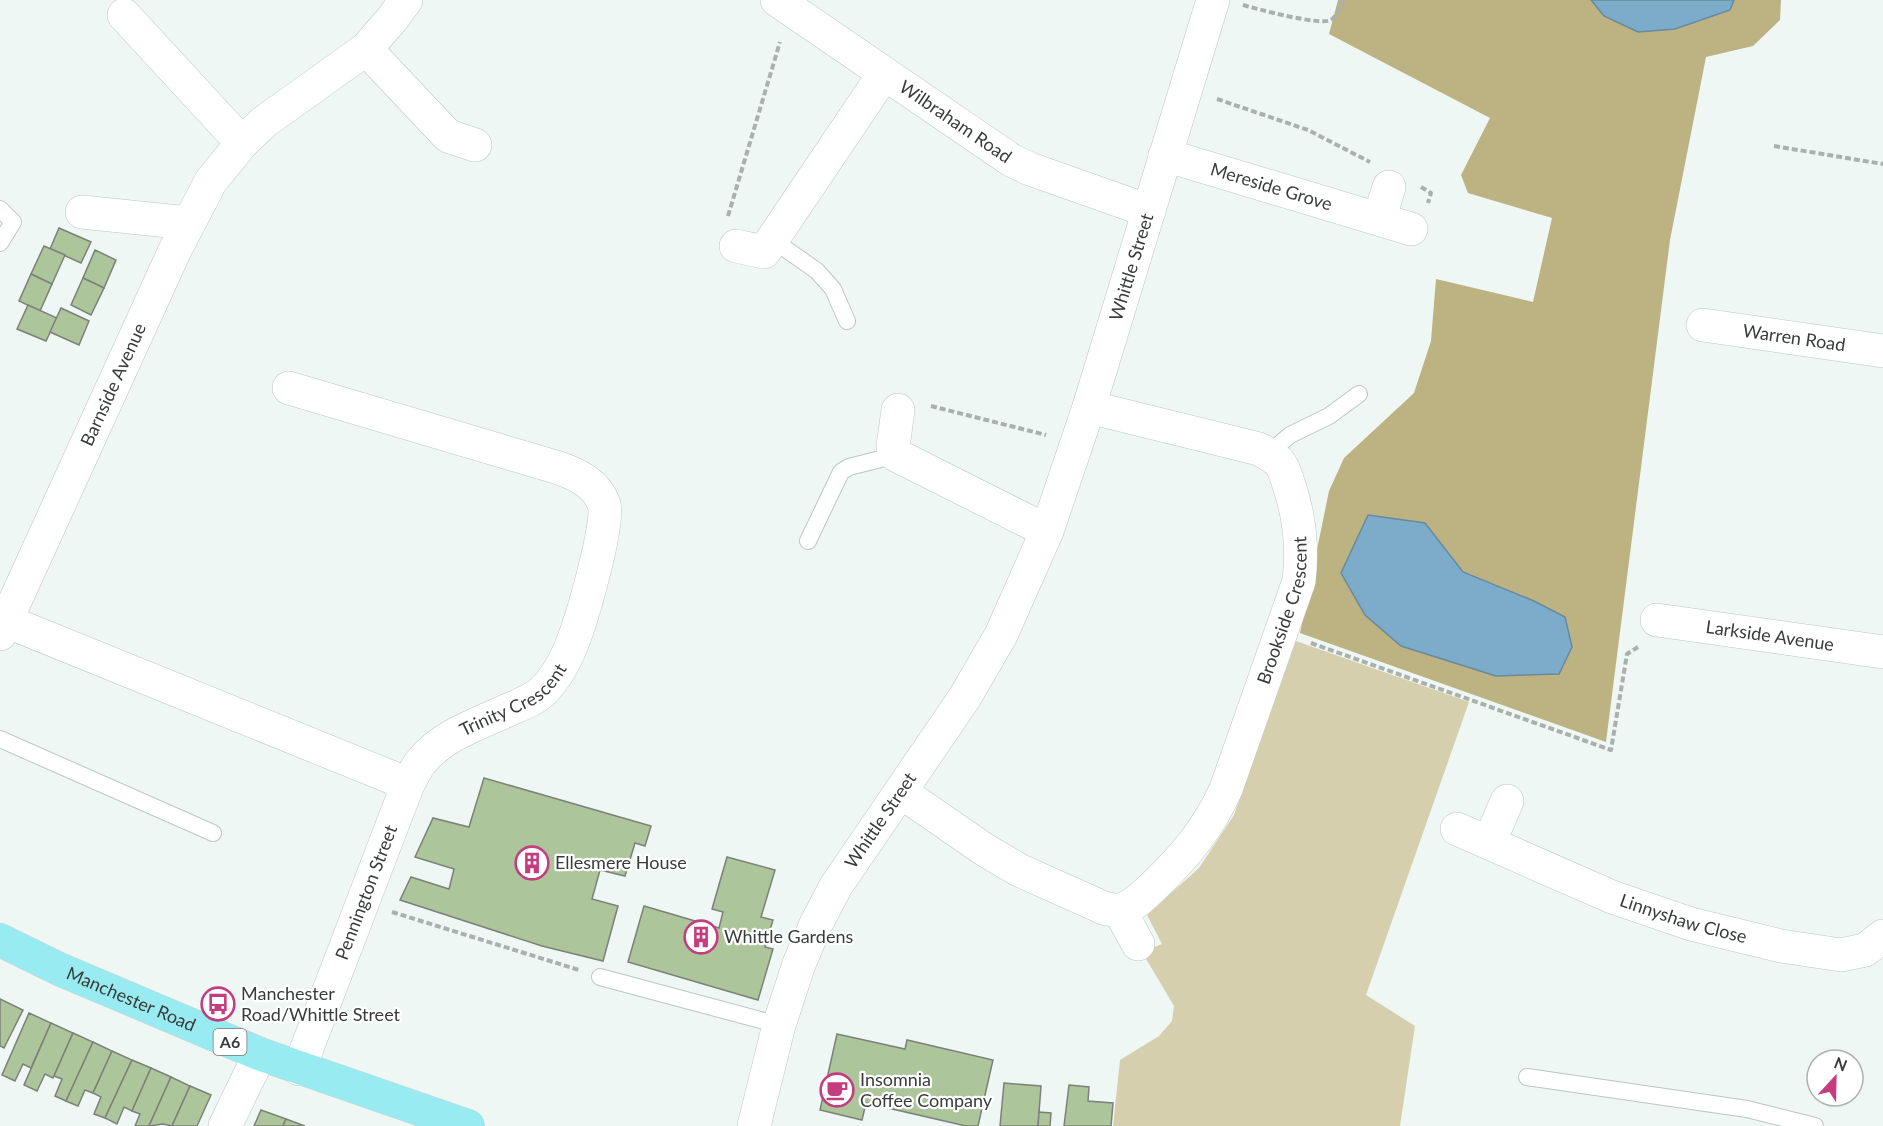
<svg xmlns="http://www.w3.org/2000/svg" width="1883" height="1126" font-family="Lato,sans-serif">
<rect width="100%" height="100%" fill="#eef7f3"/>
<!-- green -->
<polygon fill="#d6cfae" points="1296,641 1469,702 1366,995 1415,1026 1400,1126 1113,1126 1120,1060 1159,1036 1172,1021 1174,1006 1142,952 1162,944 1147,915 1199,868 1234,815"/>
<!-- forest -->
<path fill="#bcb282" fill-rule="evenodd" d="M1338,0H1591L1604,16L1638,32L1675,29L1729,10L1734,0H1781L1780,20L1753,46L1706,57L1670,240L1606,742L1300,633L1329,491L1344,458L1414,393L1431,341L1436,279L1533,302L1552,218L1468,193L1461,175L1490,118L1329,34ZM1425,523L1463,572L1534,601L1565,617L1341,573Z"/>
<!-- water -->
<g fill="#7cacc9" stroke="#688a9e" stroke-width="1.5">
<polygon points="1591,0 1734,0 1730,10 1675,29 1638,32 1604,16"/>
<polygon points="1368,515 1425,523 1463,572 1534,601 1565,617 1572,647 1559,674 1496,676 1401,646 1365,615 1341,573"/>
</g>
<!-- building -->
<g fill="#acc59a" stroke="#7d817a" stroke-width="1.5">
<polygon points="59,228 91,242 81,263 50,249"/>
<polygon points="44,246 65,255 52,284 31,274"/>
<polygon points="95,250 116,260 104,288 83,278"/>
<polygon points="31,274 52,284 40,311 19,301"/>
<polygon points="83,278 104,288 91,315 71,305"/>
<polygon points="28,305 57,318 46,341 17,329"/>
<polygon points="61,308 89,321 79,345 50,332"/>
<polygon points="484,778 651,826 645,846 635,843 625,876 600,870 592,899 618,906 603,961 542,946 400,900 411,877 449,889 454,869 415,857 433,818 469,827"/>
<polygon points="727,857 775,870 761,917 773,920 765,947 773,949 758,1000 628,962 644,906 719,928 723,912 712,909"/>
<polygon points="0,999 23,1010 4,1048 0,1046"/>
<polygon points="29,1013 51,1023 31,1068 23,1064 15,1081 2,1075"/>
<polygon points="51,1023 73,1033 53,1078 45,1074 37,1091 24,1085"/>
<polygon points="73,1033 93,1042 66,1101 55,1096 62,1079 54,1076"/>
<polygon points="837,1034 905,1049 907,1040 993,1060 978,1126 966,1126 866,1103 862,1120 820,1110"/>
<polygon points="93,1042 112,1051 93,1093 85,1090 78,1106 66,1101"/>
<polygon points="112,1051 132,1060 105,1118 94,1114 101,1097 93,1093"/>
<polygon points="132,1060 151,1068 132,1111 124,1107 117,1124 105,1118"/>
<polygon points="151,1068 171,1077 149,1126 135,1126 140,1114 132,1111"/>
<polygon points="171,1077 190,1086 172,1126 163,1124 149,1126"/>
<polygon points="1004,1083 1041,1086 1038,1126 1000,1126"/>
<polygon points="1069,1085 1089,1087 1088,1101 1113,1103 1111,1126 1064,1126"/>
<polygon points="190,1086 211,1095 197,1126 172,1126"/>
<polygon points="261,1110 286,1119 283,1126 254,1126"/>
<polygon points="1039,1112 1051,1113 1050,1126 1038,1126"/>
<polygon points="286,1119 305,1126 283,1126"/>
</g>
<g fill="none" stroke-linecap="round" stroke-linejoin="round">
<!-- lane casing -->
<g stroke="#bdc6c2" stroke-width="18">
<g id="lane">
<polyline points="0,209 13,222 0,243"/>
<polyline points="773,240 817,271 833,289 847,321"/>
<polyline points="1268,454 1290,435 1329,416 1359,394"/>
<polyline points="808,541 841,472 849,467 896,455"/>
<polyline points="0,739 213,833"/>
<polyline points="600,977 779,1025"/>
<polyline points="1527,1077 1747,1109 1815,1126"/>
</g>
</g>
<!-- street casing -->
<g stroke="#bdc6c2" stroke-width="34">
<g id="street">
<path id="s1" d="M777,0L1011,160L1030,169L1149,211"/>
<polyline points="124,15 242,143"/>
<polyline points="366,49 448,136 475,145"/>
<path id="s2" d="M1165,155L1411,229"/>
<polyline points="82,212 188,223"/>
<polyline points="1379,219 1389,187"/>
<polyline points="736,246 764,252 884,74"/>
<path id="s3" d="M1703,325L1883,351"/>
<polyline points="898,410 893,447 896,455 1047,531"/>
<path id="s4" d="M1657,620L1883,652"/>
<path id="s5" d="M6,621L408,784C413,776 416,767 422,761C443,735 478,724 508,710C519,705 534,700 543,691C558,676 568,656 575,636C583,614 610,522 604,504C596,483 578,475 559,468L289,388"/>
<path id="s6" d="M0,634L175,250L211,181L242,143L264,122L366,49L393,18L406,0"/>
<path id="s7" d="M901,792L985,850L1019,870L1106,909C1110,909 1117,911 1120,910C1133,907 1145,894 1154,886C1185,856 1208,829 1226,789L1299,581C1303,548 1300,519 1290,488C1287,480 1285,469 1279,462C1274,457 1266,453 1259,449L1089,407"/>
<path id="s8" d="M1457,829L1612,897L1691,924L1781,946L1841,955L1865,950L1883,936"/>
<polyline points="1489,843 1507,801"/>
<polyline points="1120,911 1138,944"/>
<path id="s9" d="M299,1069L408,784"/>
<polyline points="225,1126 260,1054"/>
<path id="s10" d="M754,1126L779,1025L799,964L816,924L836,886L965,697L1001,635L1047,531L1089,407L1213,0"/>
</g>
</g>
<!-- primary casing -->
<g stroke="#d3d4d4" stroke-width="34">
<g id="primary">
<path id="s11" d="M0,940L59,969L260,1054L468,1126"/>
</g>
</g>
<!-- path -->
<g stroke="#a9b0ad" stroke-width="4" stroke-dasharray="6 3" stroke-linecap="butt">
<path d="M1243,5C1257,9 1320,26 1331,20C1337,16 1340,6 1343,0"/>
<polyline points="1217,99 1308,130 1370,162"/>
<polyline points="1774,146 1883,164"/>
<polyline points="1421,187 1431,193 1428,203"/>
<polyline points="728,216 780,42"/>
<polyline points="931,406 1046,435"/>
<polyline points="1311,643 1611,750 1627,654 1638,647"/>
<polyline points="392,912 579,970"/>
</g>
<!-- lane -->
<use href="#lane" stroke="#fff" stroke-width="16"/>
<!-- street -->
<use href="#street" stroke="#fff" stroke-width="33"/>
<!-- primary -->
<use href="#primary" stroke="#98ebf0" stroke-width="33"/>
</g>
<!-- icons -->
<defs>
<g id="building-ring" transform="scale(1.725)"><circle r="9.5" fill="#fff" stroke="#c43e7f" stroke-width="1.5"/><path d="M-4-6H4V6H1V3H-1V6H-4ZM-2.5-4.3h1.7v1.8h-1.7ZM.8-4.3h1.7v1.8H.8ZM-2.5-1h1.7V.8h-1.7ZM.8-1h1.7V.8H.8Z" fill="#c43e7f"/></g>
<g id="bus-ring" transform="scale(1.725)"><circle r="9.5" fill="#fff" stroke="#c43e7f" stroke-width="1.5"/><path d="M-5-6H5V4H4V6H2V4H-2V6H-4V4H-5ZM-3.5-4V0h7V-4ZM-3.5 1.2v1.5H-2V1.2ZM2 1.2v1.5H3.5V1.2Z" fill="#c43e7f"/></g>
<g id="cafe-ring" transform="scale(1.725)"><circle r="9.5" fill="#fff" stroke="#c43e7f" stroke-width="1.5"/><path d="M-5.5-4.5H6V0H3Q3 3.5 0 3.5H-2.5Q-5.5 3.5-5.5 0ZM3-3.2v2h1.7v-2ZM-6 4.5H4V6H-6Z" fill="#c43e7f"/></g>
</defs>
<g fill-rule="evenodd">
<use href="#building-ring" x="532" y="863"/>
<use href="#building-ring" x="701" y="937"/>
<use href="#bus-ring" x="218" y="1004"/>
<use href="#cafe-ring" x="837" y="1090"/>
</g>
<g text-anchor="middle" stroke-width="4.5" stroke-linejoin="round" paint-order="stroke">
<!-- shield labels -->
<rect fill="#fff" stroke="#747675" stroke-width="1.5" x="213.5" y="1029" width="33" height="26" rx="4.5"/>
<g font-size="16" font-weight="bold" fill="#383c3a">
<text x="230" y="1048">A6</text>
</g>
<!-- street labels -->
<g font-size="18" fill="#383c3a" stroke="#fff">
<text dy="6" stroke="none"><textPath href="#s1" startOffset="216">Wilbraham Road</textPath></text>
<text dy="6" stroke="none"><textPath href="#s2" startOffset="111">Mereside Grove</textPath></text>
<text dy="6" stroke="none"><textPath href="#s10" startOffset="946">Whittle Street</textPath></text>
<text dy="6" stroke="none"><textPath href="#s3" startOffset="92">Warren Road</textPath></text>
<text dy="6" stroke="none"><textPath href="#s6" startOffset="274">Barnside Avenue</textPath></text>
<text dy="6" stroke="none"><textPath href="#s7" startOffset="603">Brookside Crescent</textPath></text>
<text dy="6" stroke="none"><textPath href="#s4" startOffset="114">Larkside Avenue</textPath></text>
<text dy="6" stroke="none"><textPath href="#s5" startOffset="572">Trinity Crescent</textPath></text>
<text dy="6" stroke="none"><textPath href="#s10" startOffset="334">Whittle Street</textPath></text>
<text dy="6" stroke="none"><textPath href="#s9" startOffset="189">Pennington Street</textPath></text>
<text dy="6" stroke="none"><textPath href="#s8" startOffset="244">Linnyshaw Close</textPath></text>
<text dy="6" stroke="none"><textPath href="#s11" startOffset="144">Manchester Road</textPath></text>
</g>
<!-- poi labels -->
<g font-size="18" fill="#383c3a" stroke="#fff" text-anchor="start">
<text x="555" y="869">Ellesmere House</text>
<text x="724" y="943">Whittle Gardens</text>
<text x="241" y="1000">Manchester<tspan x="241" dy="21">Road/Whittle Street</tspan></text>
<text x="860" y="1086">Insomnia<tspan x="860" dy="21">Coffee Company</tspan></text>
</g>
</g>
<!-- north arrow -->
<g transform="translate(1835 1078) rotate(22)"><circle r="28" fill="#ffffff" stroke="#afb1b0" stroke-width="1.5"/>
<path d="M0-4.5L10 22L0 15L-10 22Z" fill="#c43e7f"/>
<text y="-9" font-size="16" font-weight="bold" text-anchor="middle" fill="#383c3a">N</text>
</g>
</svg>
